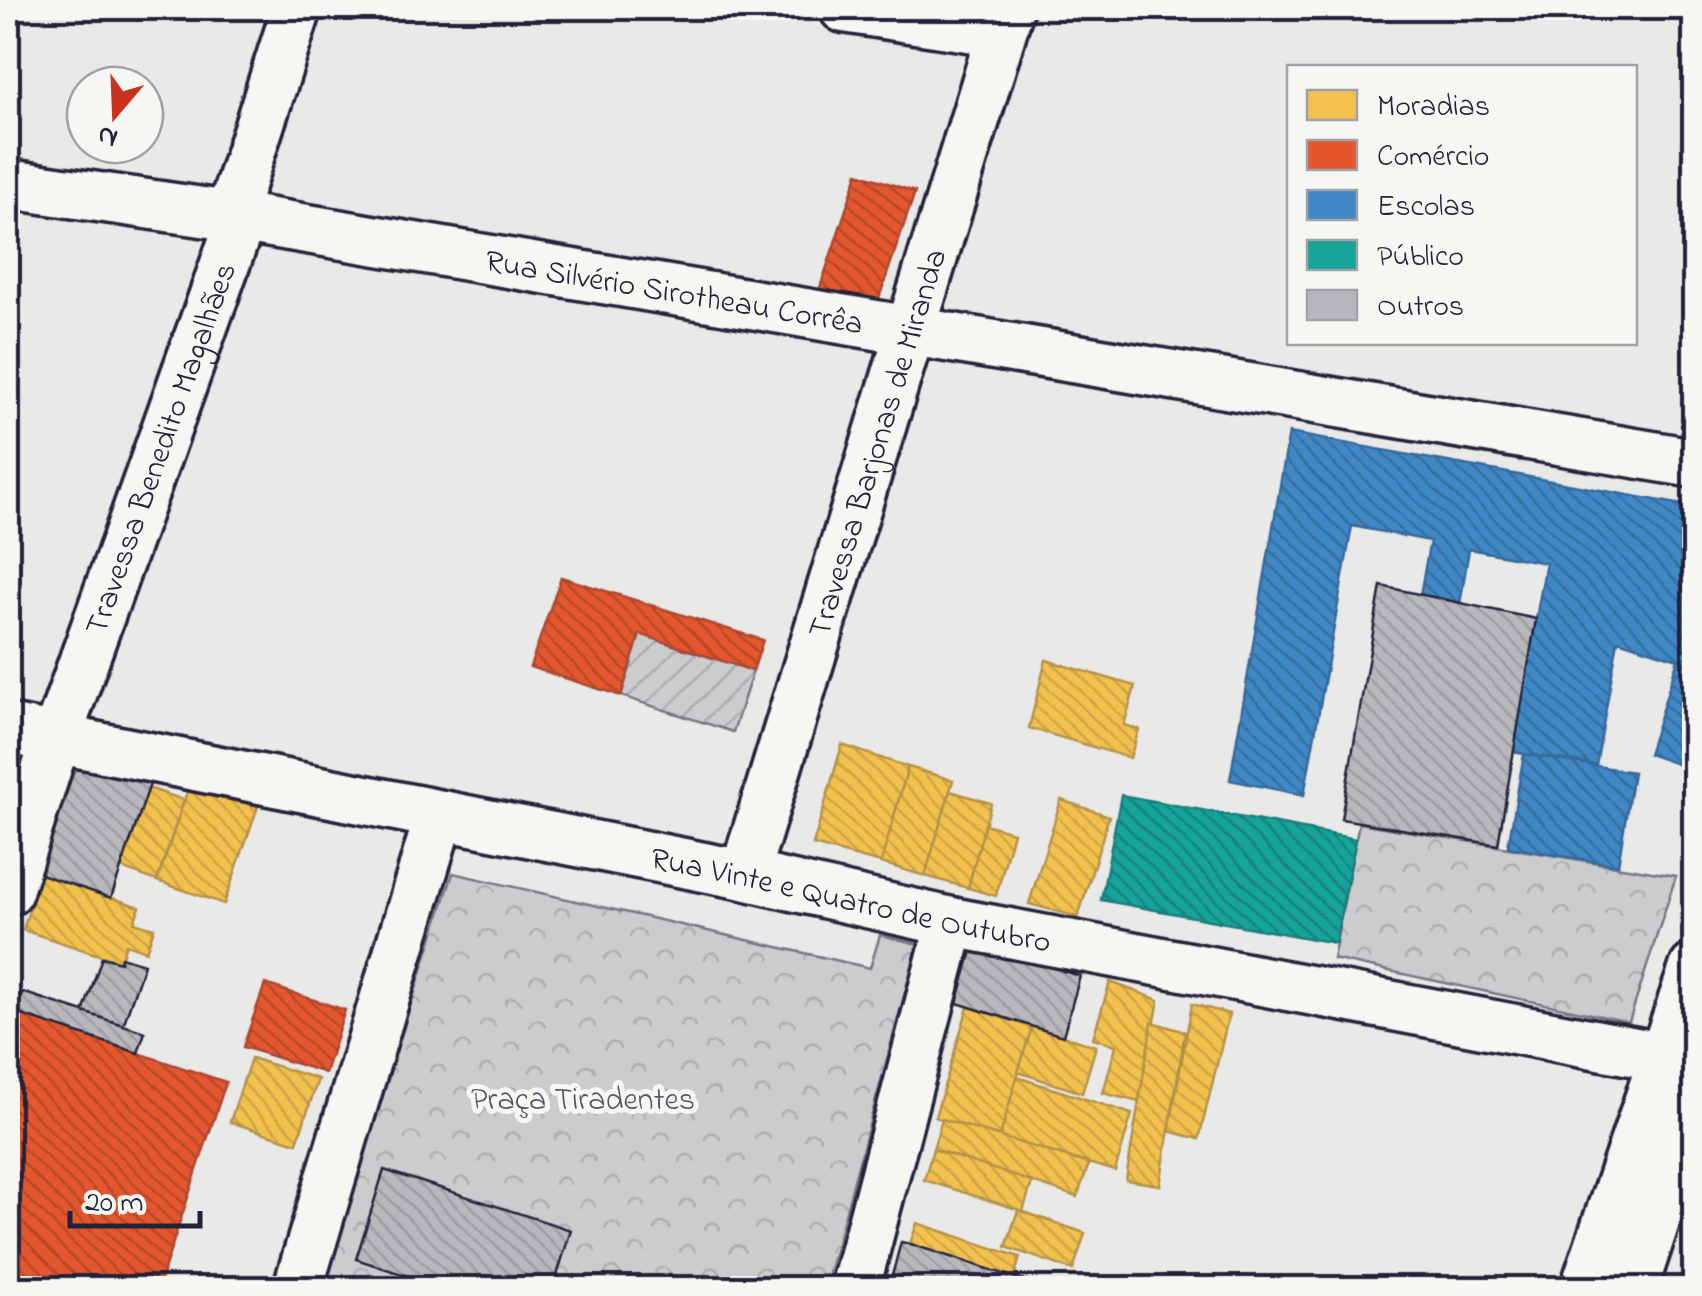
<svg xmlns="http://www.w3.org/2000/svg" width="1702" height="1296" font-family="'Indie Flower',sans-serif">
<defs>
<pattern id="forest-crowns" width="20" height="18" patternUnits="userSpaceOnUse" patternTransform="scale(2.5)"><rect width="20" height="18" fill="#ccccce"/><path d="M2 6a3 3 0 1 1 6 0M12 15a3 3 0 1 1 6 0" fill="none" stroke="#afafb2"/></pattern>
<pattern id="garden-furrows" width="10" height="10" patternUnits="userSpaceOnUse" patternTransform="scale(2.5)"><rect width="10" height="10" fill="#ccccce"/><path d="M-1 1l2-2M0 10L10 0M9 11l2-2" fill="none" stroke="#afafb2"/></pattern>
<pattern id="homes-back-hatch" width="6" height="6" patternUnits="userSpaceOnUse" patternTransform="scale(2.5)"><rect width="6" height="6" fill="#f2c14e"/><path d="M-1 5l2 2M0 0l6 6M5-1l2 2" fill="none" stroke="#cfa645"/></pattern>
<pattern id="shops-back-hatch" width="6" height="6" patternUnits="userSpaceOnUse" patternTransform="scale(2.5)"><rect width="6" height="6" fill="#e4572e"/><path d="M-1 5l2 2M0 0l6 6M5-1l2 2" fill="none" stroke="#b84828"/></pattern>
<pattern id="schools-back-hatch" width="6" height="6" patternUnits="userSpaceOnUse" patternTransform="scale(2.5)"><rect width="6" height="6" fill="#3f88c5"/><path d="M-1 5l2 2M0 0l6 6M5-1l2 2" fill="none" stroke="#346fa1"/></pattern>
<pattern id="public-back-hatch" width="6" height="6" patternUnits="userSpaceOnUse" patternTransform="scale(2.5)"><rect width="6" height="6" fill="#17a398"/><path d="M-1 5l2 2M0 0l6 6M5-1l2 2" fill="none" stroke="#14847d"/></pattern>
<pattern id="building-back-hatch" width="6" height="6" patternUnits="userSpaceOnUse" patternTransform="scale(2.5)"><rect width="6" height="6" fill="#b8b8bc"/><path d="M-1 5l2 2M0 0l6 6M5-1l2 2" fill="none" stroke="#9e9ea2"/></pattern>
</defs>
<rect width="100%" height="100%" fill="#e9e9e7"/>
<filter id="ink" filterUnits="userSpaceOnUse"><feTurbulence type="fractalNoise" baseFrequency=".01" numOctaves="2"/><feDisplacementMap in="SourceGraphic" scale="20" xChannelSelector="R" yChannelSelector="G"/><feConvolveMatrix kernelMatrix="1 2 1 2 8 2 1 2 1" color-interpolation-filters="sRGB"/></filter>
<g filter="url(#ink)">
<!-- forest -->
<g fill="url(#forest-crowns)" stroke="#777784" stroke-width="2.5">
<polygon points="1359,823 1676,876 1629,1022 1333,959"/>
<polygon points="453,873 870,968 880,935 918,944 825,1288 320,1288"/>
</g>
<!-- garden -->
<polygon fill="url(#garden-furrows)" stroke="#777784" stroke-width="2.5" points="640,634 753,671 733,732 621,696"/>
<!-- homes -->
<g fill="url(#homes-back-hatch)" stroke="#b49148" stroke-width="2.5">
<polygon points="1046,660 1135,686 1124,725 1139,729 1130,758 1029,728"/>
<polygon points="842,745 908,767 881,863 813,845"/>
<polygon points="908,767 953,780 925,876 881,863"/>
<polygon points="190,783 258,806 224,904 157,881"/>
<polygon points="148,788 184,800 157,881 121,868"/>
<polygon points="950,791 991,803 968,888 925,876"/>
<polygon points="1061,800 1109,816 1078,917 1029,904"/>
<polygon points="985,824 1013,832 996,896 968,888"/>
<polygon points="40,874 140,907 134,922 154,928 146,951 126,944 120,962 23,930"/>
<polygon points="1110,982 1159,1000 1139,1102 1103,1093 1116,1045 1093,1038"/>
<polygon points="1192,1004 1229,1014 1199,1139 1169,1131"/>
<polygon points="968,1007 1032,1027 1000,1137 935,1117"/>
<polygon points="1152,1022 1185,1032 1160,1185 1126,1180"/>
<polygon points="1032,1027 1096,1046 1082,1093 1018,1072"/>
<polygon points="251,1058 318,1079 297,1143 230,1122"/>
<polygon points="1017,1077 1132,1114 1115,1171 1000,1137"/>
<polygon points="942,1119 1089,1164 1077,1197 933,1149"/>
<polygon points="933,1149 1032,1182 1023,1211 924,1180"/>
<polygon points="1018,1210 1085,1233 1073,1270 1006,1247"/>
<polygon points="917,1223 1020,1257 1014,1278 910,1244"/>
</g>
<!-- shops -->
<g fill="url(#shops-back-hatch)" stroke="#aa4732" stroke-width="2.5">
<polygon points="858,173 915,192 876,307 819,291"/>
<polygon points="561,577 763,640 753,671 640,634 621,696 530,667"/>
<polygon points="265,984 345,1010 325,1073 243,1047"/>
<polygon points="8,1010 226,1082 158,1288 145,1286 144,1288 64,1288 8,1269"/>
</g>
<!-- schools -->
<g fill="url(#schools-back-hatch)" stroke="#36699c" stroke-width="2.5">
<polygon points="1289,433 1694,507 1694,770 1648,754 1678,659 1618,640 1596,765 1512,752 1546,563 1469,549 1460,604 1420,595 1430,541 1352,526 1304,795 1230,780"/>
<polygon points="1524,754 1633,772 1618,865 1508,847"/>
</g>
<!-- public -->
<polygon fill="url(#public-back-hatch)" stroke="#1a7c7c" stroke-width="2.5" points="1121,795 1356,839 1335,943 1101,900"/>
<!-- building -->
<g fill="url(#building-back-hatch)" stroke="#22223b" stroke-width="2.5">
<polygon points="1381,586 1536,619 1498,845 1341,819"/>
<polygon points="75,759 150,784 111,898 40,874"/>
<polygon points="974,944 1080,976 1063,1036 957,1003"/>
<polygon points="102,957 120,962 121,957 144,964 123,1026 83,1013"/>
<polygon points="22,992 145,1032 138,1053 16,1013"/>
<polygon points="384,1170 571,1230 553,1288 444,1288 356,1259"/>
<polygon points="901,1242 910,1244 1048,1288 889,1287"/>
</g>
<g fill="none" stroke-linecap="round" stroke-linejoin="round">
<!-- minor casing -->
<g stroke="#22223b" stroke-width="55">
<g id="minor">
<polyline points="844,8 1001,32"/>
<path id="s1" d="M8,184L230,216L1694,463"/>
<path id="s2" d="M8,729L744,875L951,922L1694,1063"/>
<path id="s3" d="M744,875L1009,8"/>
<path id="s4" d="M8,891L56,739L239,225L230,216L297,8"/>
<polyline points="298,1288 439,817"/>
<polyline points="855,1288 951,922"/>
<polyline points="1585,1288 1694,968"/>
<polyline points="1633,1288 1694,1103"/>
</g>
</g>
<!-- minor -->
<use href="#minor" stroke="#f6f6f2" stroke-width="48"/>
</g>
</g>
<g text-anchor="middle" stroke-width="10" stroke-linejoin="round" paint-order="stroke">
<!-- street labels -->
<g font-size="32" fill="#22223b" stroke="#f6f6f2">
<text dy="11" stroke="none"><textPath href="#s1" startOffset="675">Rua Silvério Sirotheau Corrêa</textPath></text>
<text dy="11" stroke="none"><textPath href="#s3" startOffset="452">Travessa Barjonas de Miranda</textPath></text>
<text dy="11" stroke="none"><textPath href="#s4" startOffset="468">Travessa Benedito Magalhães</textPath></text>
<text dy="11" stroke="none"><textPath href="#s2" startOffset="860">Rua Vinte e Quatro de Outubro</textPath></text>
</g>
<!-- park labels -->
<g font-size="32" fill="#555567" stroke="#f6f6f2">
<text x="583" y="1109">Praça Tiradentes</text>
</g>
</g>
<!-- margin -->
<rect width="1702" height="1296" fill="none" stroke="#f6f6f2" stroke-width="40"/>
<rect x="20" y="20" width="1662" height="1256" fill="none" stroke="#22223b" stroke-width="4" filter="url(#ink)"/>
<!-- legend -->
<rect x="1287" y="65" width="350" height="280" fill="#f6f6f2" stroke="#a1a1a9" stroke-width="2.5"/>
<rect x="1307" y="90" width="50" height="30" fill="#f2c14e" stroke="#a1a1a9" stroke-width="2.5"/>
<text x="1377" y="115" font-size="30" fill="#22223b">Moradias</text>
<rect x="1307" y="140" width="50" height="30" fill="#e4572e" stroke="#a1a1a9" stroke-width="2.5"/>
<text x="1377" y="165" font-size="30" fill="#22223b">Comércio</text>
<rect x="1307" y="190" width="50" height="30" fill="#3f88c5" stroke="#a1a1a9" stroke-width="2.5"/>
<text x="1377" y="215" font-size="30" fill="#22223b">Escolas</text>
<rect x="1307" y="240" width="50" height="30" fill="#17a398" stroke="#a1a1a9" stroke-width="2.5"/>
<text x="1377" y="265" font-size="30" fill="#22223b">Público</text>
<rect x="1307" y="290" width="50" height="30" fill="#b8b8bc" stroke="#a1a1a9" stroke-width="2.5"/>
<text x="1377" y="315" font-size="30" fill="#22223b">Outros</text>
<!-- north arrow -->
<g transform="translate(115 115) rotate(199)"><circle r="48" fill="#f6f6f2" stroke="#a1a1a9" stroke-width="2.5"/>
<path d="M0-8L18 38L0 25L-18 38Z" fill="#c8321e"/>
<text y="-15" font-size="28" font-weight="bold" text-anchor="middle" fill="#22223b">N</text>
</g>
<!-- scale -->
<path d="M70 1211v15h130v-15" fill="none" stroke="#22223b" stroke-width="5"/>
<text x="85" y="1211" font-size="30" fill="#22223b" stroke="#f6f6f2" stroke-width="8" paint-order="stroke">20 m</text>
</svg>
